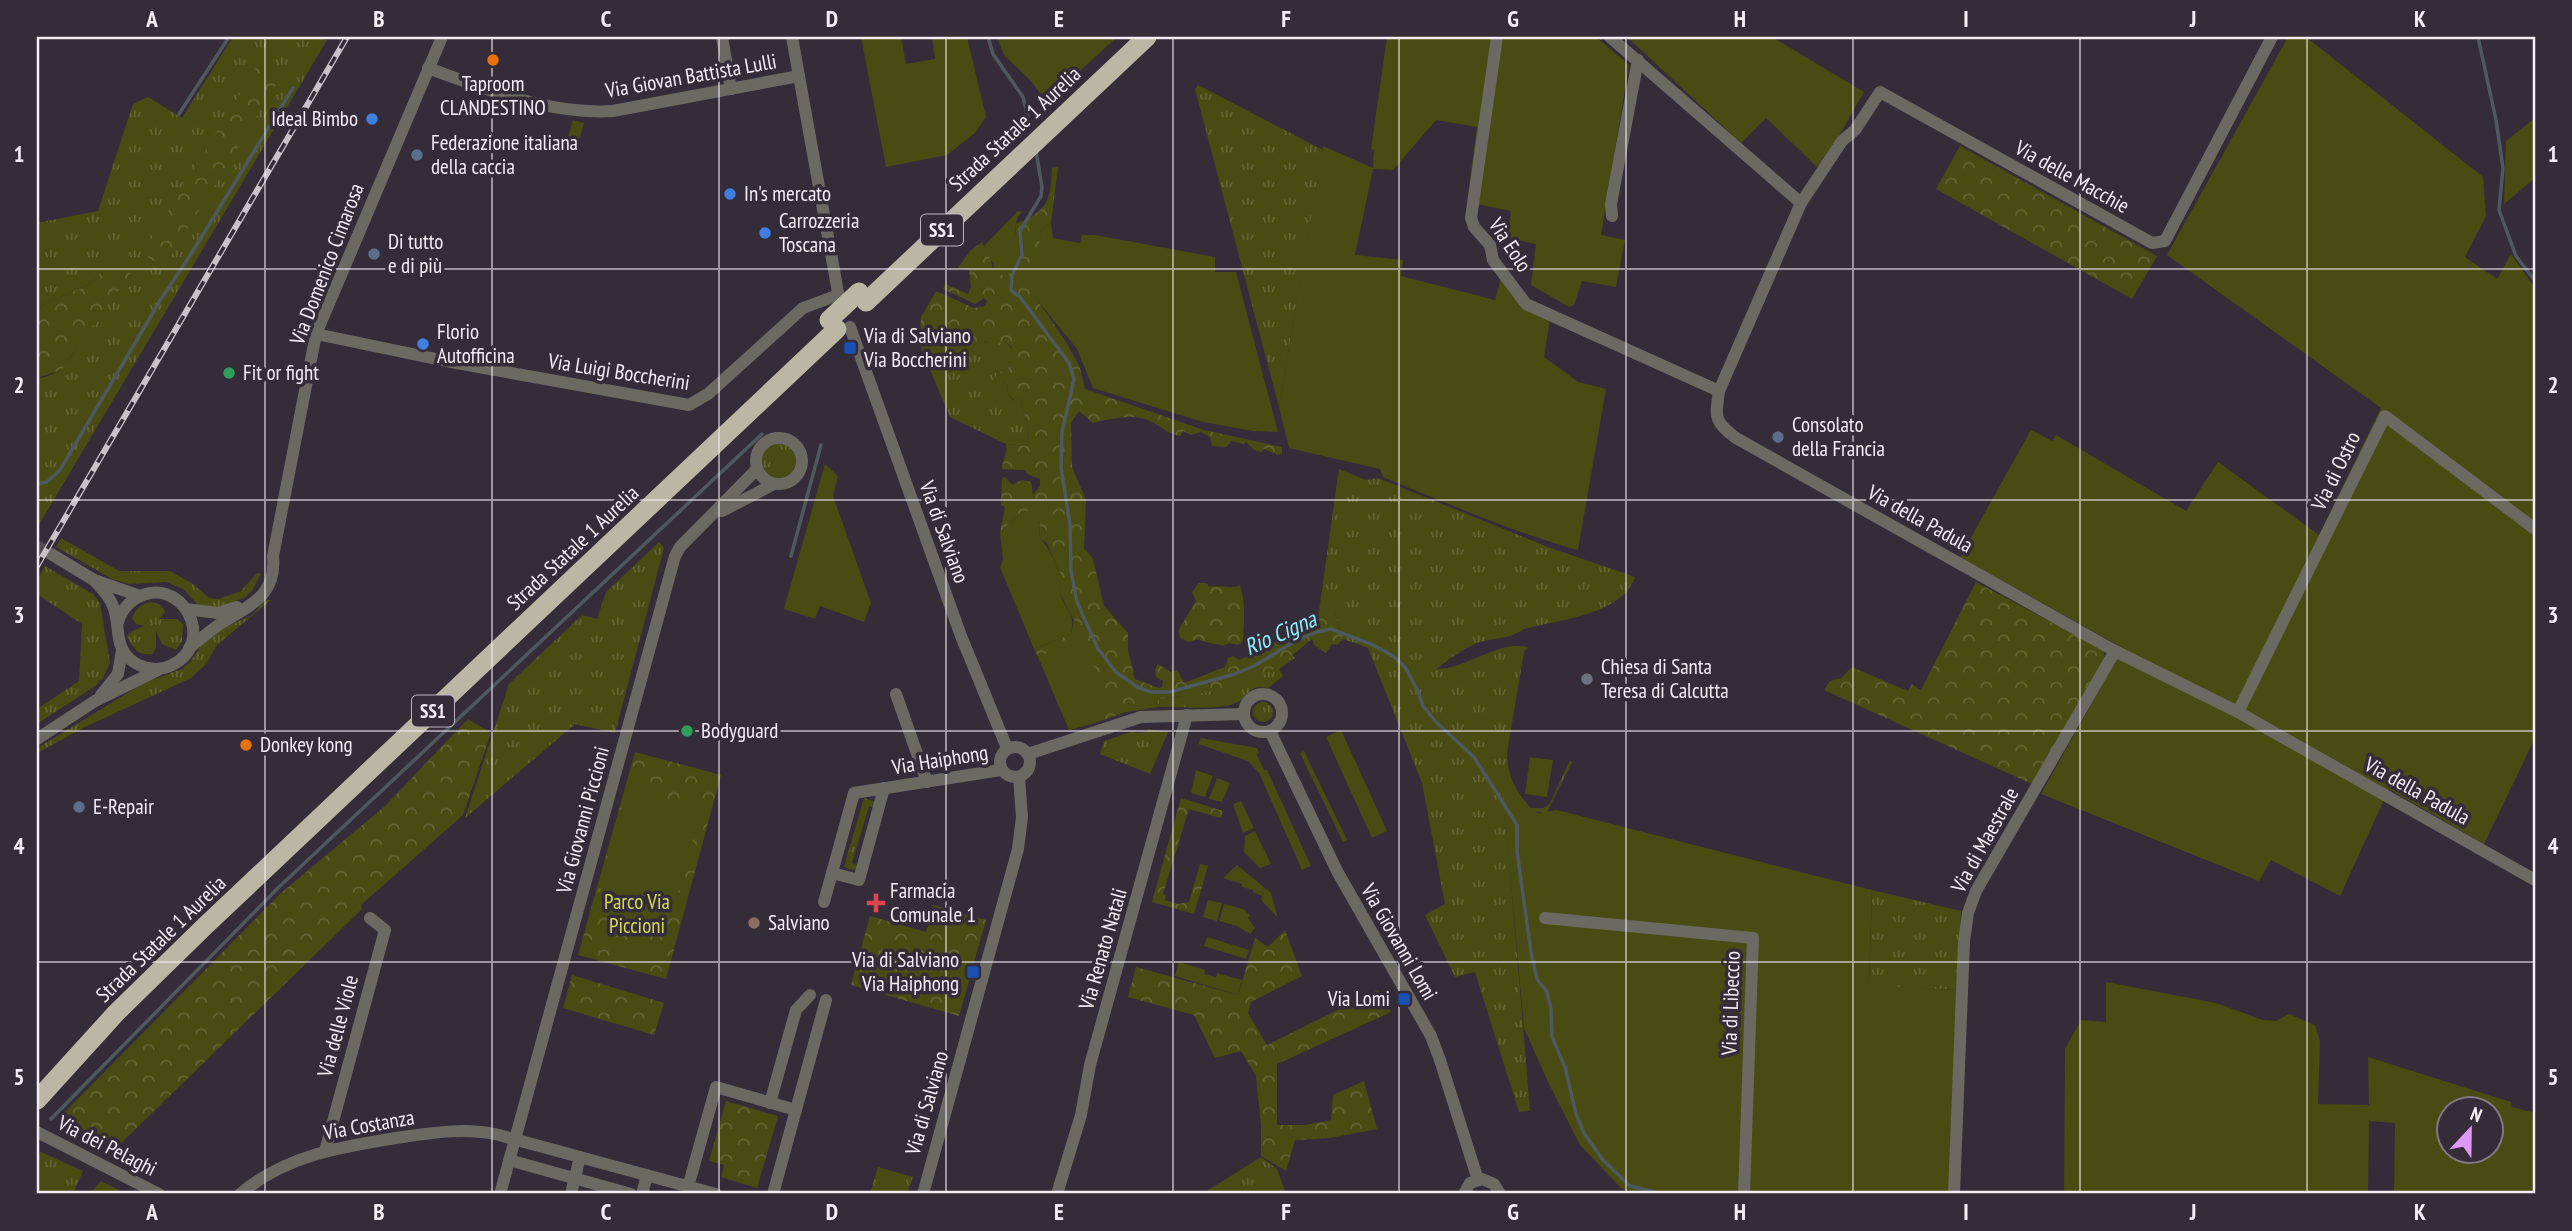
<svg xmlns="http://www.w3.org/2000/svg" width="2572" height="1231" font-family="'PT Sans Narrow',sans-serif">
<defs>
<pattern id="grass-tufts" width="24" height="20" patternUnits="userSpaceOnUse" patternTransform="scale(1.75)"><rect width="24" height="20" fill="#484b12"/><path d="M3 7l-1-3M5 7V3M7 7l1-3M15 17l-1-3M17 17v-4M19 17l1-3" fill="none" stroke="#636535"/></pattern>
<pattern id="forest-crowns" width="20" height="18" patternUnits="userSpaceOnUse" patternTransform="scale(1.75)"><rect width="20" height="18" fill="#484b12"/><path d="M2 6a3 3 0 1 1 6 0M12 15a3 3 0 1 1 6 0" fill="none" stroke="#636535"/></pattern>
</defs>
<rect width="100%" height="100%" fill="#352c39"/>
<!-- grass -->
<g fill="url(#grass-tufts)">
<path d="M233,37H313L327,40L37,528V378C79,378 98,296 110,264L88,285L42,305L37,314V223L98,211L133,104L148,97L182,118Z"/>
<polygon points="1198,85 1323,150 1279,407 1195,89"/>
<path d="M947,324L965,329L962,335L952,334L984,342L1004,340L1012,349L1008,370L995,378L996,385L1000,387L1004,382L1008,385L1007,393L1014,401L1017,398L1021,400C1023,418 1032,428 1027,446L1006,444L950,417L921,348L920,332L928,327Z"/>
<circle cx="779" cy="461" r="17"/>
<path d="M1339,469L1366,480L1378,478L1548,547L1635,577C1622,615 1558,620 1524,629C1509,640 1492,637 1475,644C1461,650 1449,659 1437,669C1466,669 1500,639 1528,647L1524,652L1507,753C1507,775 1516,792 1531,808H1544L1550,803L1570,760L1572,762L1547,812C1528,815 1514,798 1503,784L1530,1111L1519,1112L1475,972L1455,977L1425,915L1445,904L1422,783L1368,648L1343,639L1334,611H1319Z"/>
<polygon points="61,538 119,571 170,571 193,584 209,598 219,599 241,591 257,573 261,574 252,591 245,597 220,608 198,605 183,589 166,582 129,584 114,580 56,547"/>
<polygon points="659,542 664,548 615,733 575,724 465,818 509,684 582,615 597,619 606,592"/>
<polygon points="45,566 93,594 100,603 110,663 103,678 95,686 37,724 37,709 79,681 82,624 37,594 37,580"/>
<polygon points="266,600 271,600 217,645 206,664 191,678 85,727 39,752 39,747 144,683 182,669 190,662 201,646 217,631 252,615"/>
<path d="M151,602C158,603 163,605 165,612L160,619H177L183,624L182,642L176,650L162,644L156,631V647L153,654C138,656 133,649 127,636L132,631L144,626L136,624L132,618C136,608 141,604 151,602Z"/>
<path d="M1293,655L1295,658L1279,669L1283,676L1268,688C1246,684 1251,696 1236,703C1223,710 1175,707 1159,707V699L1178,697L1254,679Z"/>
<circle cx="1263" cy="712" r="10"/>
<polygon points="1148,729 1168,732 1150,774 1100,754 1104,741 1134,731 1135,733 1147,732"/>
<polygon points="864,798 876,802 874,807 869,806 852,863 857,865 856,871 844,867"/>
<polygon points="1872,890 1961,911 1958,990 1869,986"/>
<polygon points="41,1152 83,1171 73,1194 37,1194 37,1154"/>
<polygon points="1261,1157 1277,1169 1286,1194 1202,1194"/>
<polygon points="878,1167 913,1177 907,1194 870,1194"/>
<polygon points="101,1181 127,1194 90,1194"/>
</g>
<!-- forest -->
<g fill="url(#forest-crowns)">
<polygon points="257,66 279,80 164,267 142,254"/>
<polygon points="1960,146 2157,256 2132,299 1936,189"/>
<path d="M1058,167L1051,223L1041,231L1038,301L1068,345L1080,368L1085,389L1204,430L1282,447V453L1278,455L1264,449L1261,452L1254,450L1246,442L1244,444L1231,441L1226,447L1212,446L1210,437L1201,432L1191,435L1183,431L1180,436C1167,434 1161,426 1150,421C1135,413 1110,419 1093,423L1079,411L1071,423L1072,467L1086,500L1084,548L1093,559L1104,606L1128,633V650L1135,679L1159,688L1162,687L1163,681L1156,677L1155,670L1158,664L1170,672L1177,670L1184,683L1225,667L1228,658L1233,656L1239,660L1250,655L1260,656L1277,640H1286C1294,628 1302,622 1317,623L1319,611H1334L1343,639L1337,645L1332,644L1326,653L1314,645L1312,639C1294,654 1274,672 1252,680C1223,690 1190,696 1159,699V707L1126,712L1092,724L1109,698L1050,653L1038,657L1034,649L1071,634L1074,620L1059,592L1060,574L1047,543L1040,538L1039,519L1022,512L1000,533L1005,507L1001,505L1002,478L1005,477L1012,485L1022,480L1031,482L1033,495L1040,486V479L1029,475L1024,470L1002,469C1002,460 1008,455 1006,444L1027,446C1032,428 1023,418 1021,400L1017,398L1015,401L1007,393L1008,385L1004,382L1000,387L996,386L995,378L997,373L1008,370L1012,348L1004,340L994,347L987,341L984,342V347C973,351 961,344 951,339V334H962L965,329L947,324L942,330L936,332L928,327L920,332L921,317L936,291L974,308L985,306L987,301L984,298L975,304L943,289L945,284L968,294L971,287L969,270L958,268L970,251L982,242L990,256L993,269L1016,233L1015,224C1047,212 1051,201 1052,168Z"/>
<polygon points="110,264 123,267 131,273 61,370 37,378 37,314 42,305 88,285"/>
<polygon points="1976,582 2103,650 2105,658 2032,784 1824,690 1830,681 1841,678 1852,667 1908,691 1912,684 1921,690"/>
<path d="M1199,583H1207L1209,587C1219,584 1229,590 1240,585C1246,603 1244,622 1243,641L1238,645L1230,643L1223,646C1214,643 1207,644 1198,639L1189,642L1181,639L1178,631L1196,601L1192,592Z"/>
<polygon points="468,719 491,733 463,815 362,904 361,910 115,1149 57,1120 281,893 385,806"/>
<polygon points="635,752 721,775 666,979 578,955"/>
<polygon points="1181,798 1223,811 1221,818 1189,809 1163,894 1166,895 1165,900 1178,904 1189,902 1200,864 1208,866 1194,914 1152,902"/>
<polygon points="933,905 986,920 959,1016 851,985 870,916 926,932"/>
<polygon points="1285,930 1302,976 1251,1002 1248,1013 1267,1045 1378,990 1391,1012 1277,1064 1277,1125 1305,1125 1331,1120 1333,1095 1364,1081 1377,1129 1330,1138 1295,1140 1286,1171 1261,1156 1261,1125 1256,1076 1241,1051 1215,1058 1194,1015 1128,997 1136,967 1238,995 1255,938 1268,947"/>
<polygon points="572,975 664,1003 654,1035 563,1008"/>
<polygon points="726,1101 778,1116 757,1188 721,1177 724,1165 709,1161"/>
</g>
<!-- garden -->
<g fill="#484b12" fill-rule="evenodd">
<polygon points="861,37 901,37 906,64 935,59 932,37 967,37 986,117 975,133 947,155 886,167"/>
<polygon points="997,37 1117,37 1046,102 1032,82 1004,55"/>
<path d="M1387,37H1596L1629,65L1601,235L1625,240L1616,287L1582,281L1574,305L1569,307L1531,285L1536,244L1508,238L1511,211L1467,202L1477,127L1436,120L1393,170L1373,169L1355,255L1403,260L1401,276L1495,300L1503,271L1529,300L1551,313L1544,357L1578,382L1606,389L1578,550C1512,532 1447,503 1383,477L1380,469L1289,448L1279,407L1323,146L1373,168L1374,150L1371,149Z"/>
<polygon points="1627,37 1772,37 1864,92 1840,134 1817,167 1766,118 1741,143"/>
<polygon points="2288,37 2306,37 2483,177 2486,216 2465,257 2497,279 2511,254 2535,288 2535,738 2484,844 2389,789 2340,896 2271,860 2259,881 2041,794 2123,648 1960,557 2031,430 2052,441 2056,435 2186,511 2218,462 2319,535 2381,408 2167,255"/>
<polygon points="2535,118 2535,178 2504,204 2506,141"/>
<polygon points="573,120 584,123 577,147 566,144"/>
<path d="M1018,211L1022,212C1009,224 1020,242 1017,257C1015,264 1010,272 1007,279C990,266 994,262 984,246Z"/>
<polygon points="1051,223 1053,238 1080,243 1082,235 1095,235 1215,257 1215,272 1236,272 1278,432 1253,431 1203,422 1093,388 1077,349 1038,301 1033,285 1041,231"/>
<polygon points="825,464 838,476 833,496 871,603 864,622 820,606 815,619 784,609"/>
<path d="M1033,510L1039,519L1040,538C1046,543 1060,569 1060,577C1061,582 1058,588 1060,593C1066,613 1076,610 1071,634L1034,649L1000,567L1003,559L1000,533L1022,512Z"/>
<polygon points="1075,643 1097,672 1110,698 1092,724 1069,730 1038,657"/>
<polygon points="1341,730 1387,831 1372,838 1326,737"/>
<polygon points="1201,738 1257,748 1259,753 1257,755 1264,770 1267,770 1311,866 1302,870 1259,773 1248,761 1198,744"/>
<polygon points="1304,751 1347,840 1343,842 1300,753"/>
<polygon points="1530,757 1553,760 1547,797 1525,794"/>
<polygon points="1196,770 1213,776 1205,797 1191,793"/>
<polygon points="1217,778 1230,783 1222,802 1209,799"/>
<polygon points="1502,782 1514,797 1538,813 1557,810 1872,890 1869,985 1958,990 1951,1194 1633,1194 1621,1188 1580,1145 1548,1082 1524,1028"/>
<polygon points="627,788 701,808 674,908 600,888"/>
<polygon points="1241,801 1254,828 1243,833 1233,804"/>
<polygon points="1255,831 1271,864 1260,868 1244,852 1245,836"/>
<polygon points="1237,865 1271,893 1278,918 1261,900 1262,896 1253,892 1253,890 1242,887 1242,884 1223,878"/>
<polygon points="1208,900 1222,903 1217,921 1203,917"/>
<polygon points="1224,904 1243,909 1250,915 1248,918 1255,928 1250,934 1237,926 1219,921"/>
<polygon points="625,909 656,918 651,937 619,928"/>
<polygon points="616,937 648,946 643,964 611,955"/>
<polygon points="1207,937 1249,950 1246,959 1204,946"/>
<polygon points="1179,962 1205,970 1204,974 1216,977 1217,973 1242,980 1238,995 1175,976"/>
<path d="M2106,982L2216,1003L2263,1020L2276,1021L2289,1014L2315,1025L2320,1041L2318,1104L2369,1105L2368,1057L2511,1102L2512,1107L2535,1113V1194H2394L2395,1123L2369,1121L2368,1194H2064L2065,1049L2081,1020L2106,1022ZM2450,1108H2492V1150H2450Z"/>
</g>
<g fill="none" stroke-linecap="round" stroke-linejoin="round">
<!-- stream -->
<g stroke="#4e595f" stroke-width="3.5">
<polyline points="988,37 993,54 1023,97 1029,122"/>
<polyline points="2478,37 2496,120 2503,168 2499,210 2516,256 2535,281"/>
<polyline points="179,114 229,37"/>
<polyline points="1036,151 1042,187 1041,196 1020,231 1022,255 1012,275 1011,290 1020,297 1069,363 1074,379 1062,432 1061,468 1070,524 1071,571 1077,602 1098,649 1116,672 1137,687 1151,692 1170,692 1235,674 1254,666 1297,640 1317,632 1331,629 1373,645 1393,656 1405,667 1418,691 1423,706 1436,722 1474,757 1517,825 1517,851 1531,952 1537,979 1547,992 1551,1009 1552,1037 1565,1067 1576,1114 1584,1133 1602,1159 1630,1186 1662,1194"/>
<polyline points="37,484 47,482 60,470 161,299 191,254 293,88"/>
<polyline points="791,556 821,445"/>
<polyline points="51,1119 279,887 762,434"/>
</g>
<!-- minor-tunnel -->
<polyline stroke="#524955" stroke-width="12" stroke-dasharray="12 6" stroke-linecap="butt" points="37,546 51,554"/>
<!-- minor -->
<g stroke="#6b6962" stroke-width="12">
<polyline points="722,37 731,89"/>
<polyline points="792,37 839,298"/>
<polyline points="1497,37 1471,218 1474,227 1490,245 1493,260 1526,304 1719,391"/>
<path d="M1610,37L1801,203L1719,391C1715,418 1714,421 1736,438L2115,651L2238,712L2535,880"/>
<path d="M428,68C486,89 549,115 613,111L799,76"/>
<polyline points="1801,203 1842,141 1855,130 1880,92 2152,243 2165,241 2272,37"/>
<polyline points="1612,216 1611,204 1638,60"/>
<polyline points="850,327 961,636 1007,748"/>
<polyline points="316,334 451,362 689,405 708,394 803,308 838,295"/>
<circle cx="779" cy="461" r="23"/>
<polyline points="722,511 774,484"/>
<polyline points="51,554 94,580 140,596"/>
<path d="M94,580C101,588 109,595 113,606C121,625 113,645 131,660C142,669 159,672 172,665C219,642 180,571 135,599C125,605 120,614 117,625"/>
<polyline points="186,609 218,613 237,607"/>
<path d="M189,648C200,640 209,631 220,624C248,606 277,597 273,556L316,334L442,37"/>
<circle cx="1263" cy="713" r="19"/>
<polyline points="896,694 927,782"/>
<polyline points="101,695 118,674 122,650"/>
<polyline points="2238,712 2385,416 2535,529"/>
<polyline points="1270,731 1337,871 1431,1036 1440,1060 1478,1180"/>
<polyline points="37,739 95,701 158,670"/>
<circle cx="1015" cy="762" r="15"/>
<polyline points="1028,754 1141,717 1244,714"/>
<polyline points="832,873 859,880 884,788"/>
<polyline points="824,902 854,793 1001,770"/>
<polyline points="1545,918 1753,938 1744,1194"/>
<polyline points="770,1103 796,1010 810,995"/>
<polyline points="37,1132 159,1194"/>
<polyline points="325,1151 385,930 370,918"/>
<polyline points="509,1160 631,1194"/>
<polyline points="688,1187 716,1087 796,1110"/>
<path d="M240,1194C285,1156 339,1147 396,1138C431,1133 464,1127 499,1135L716,1194"/>
<polyline points="500,1194 675,556 680,547 757,469"/>
<polyline points="571,1194 580,1157"/>
<polyline points="642,1194 647,1175"/>
<polyline points="773,1194 826,1000"/>
<polyline points="923,1194 1018,849 1022,817 1019,777"/>
<polyline points="1057,1194 1081,1115 1090,1065 1187,715"/>
<polyline points="1464,1194 1470,1183 1482,1179 1494,1184 1500,1194"/>
<polyline points="1954,1194 1964,941 1968,913 1976,891 2115,651"/>
</g>
<!-- highway -->
<g stroke="#bcb7a5" stroke-width="19">
<polyline points="866,302 1147,37"/>
<polyline points="37,1100 116,1013 205,926 837,329"/>
</g>
<!-- rail casing -->
<g stroke="#c9c2cb" stroke-width="6">
<polyline id="rail" points="37,566 347,37"/>
</g>
<!-- rail -->
<use href="#rail" stroke="#352c39" stroke-width="3.5" stroke-dasharray="10" stroke-linecap="butt"/>
<!-- highway-bridge -->
<polyline stroke="#bcb7a5" stroke-width="19" points="829,320 859,292"/>
</g>
<!-- grid -->
<path fill="none" stroke="#f4edf6" stroke-width="2" stroke-opacity="0.55" d="M265,37V1194M492,37V1194M719,37V1194M946,37V1194M1173,37V1194M1399,37V1194M1626,37V1194M1853,37V1194M2080,37V1194M2307,37V1194M37,269H2535M37,500H2535M37,731H2535M37,962H2535"/>
<!-- markers -->
<g fill="#e8710a" stroke="#352c39" stroke-width="2.5">
<circle cx="493" cy="60" r="7"/>
<circle cx="246" cy="745" r="7"/>
</g>
<g fill="#3f7fe0" stroke="#352c39" stroke-width="2.5">
<circle cx="372" cy="119" r="7"/>
<circle cx="730" cy="194" r="7"/>
<circle cx="765" cy="233" r="7"/>
<circle cx="423" cy="344" r="7"/>
</g>
<g fill="#5c6f8a" stroke="#352c39" stroke-width="2.5">
<circle cx="417" cy="155" r="7"/>
<circle cx="374" cy="254" r="7"/>
<circle cx="1778" cy="437" r="7"/>
<circle cx="79" cy="807" r="7"/>
</g>
<g fill="#1a4fb4" stroke="#352c39" stroke-width="2.5">
<rect x="843" y="341" width="14" height="14" rx="3.5"/>
<rect x="966" y="965" width="14" height="14" rx="3.5"/>
<rect x="1397" y="992" width="14" height="14" rx="3.5"/>
</g>
<g fill="#2e9e5b" stroke="#352c39" stroke-width="2.5">
<circle cx="229" cy="373" r="7"/>
<circle cx="687" cy="731" r="7"/>
</g>
<circle fill="#6b7280" stroke="#352c39" stroke-width="2.5" cx="1587" cy="679" r="7"/>
<path fill="#e0444e" stroke="#352c39" stroke-width="2.5" d="M872.5 892.5h7v7h7v7h-7v7h-7v-7h-7v-7h7z"/>
<circle fill="#8d6e63" stroke="#352c39" stroke-width="2.5" cx="754" cy="923" r="7"/>
<g text-anchor="middle" stroke-width="7" stroke-linejoin="round" paint-order="stroke">
<!-- shield labels -->
<g fill="#352c39" stroke="#bbb3bd" stroke-width="2">
<rect x="921" y="214.5" width="42" height="31" rx="5"/>
<rect x="412" y="695.5" width="42" height="31" rx="5"/>
</g>
<g font-size="19" font-weight="bold" fill="#f4edf6">
<text x="942" y="237">SS1</text>
<text x="433" y="718">SS1</text>
</g>
<!-- street labels -->
<g font-size="21" fill="#f4edf6" stroke="#352c39">
<text transform="translate(691 76) rotate(-10)" y="7">Via Giovan Battista Lulli</text>
<text transform="translate(1015 129) rotate(-43)" y="7">Strada Statale 1 Aurelia</text>
<text transform="translate(2072 177) rotate(29)" y="7">Via delle Macchie</text>
<text transform="translate(1510 245) rotate(57)" y="7">Via Eolo</text>
<text transform="translate(327 264) rotate(-69)" y="7">Via Domenico Cimarosa</text>
<text transform="translate(619 372) rotate(9)" y="7">Via Luigi Boccherini</text>
<text transform="translate(2336 471) rotate(-64)" y="7">Via di Ostro</text>
<text transform="translate(1920 519) rotate(29)" y="7">Via della Padula</text>
<text transform="translate(944 532) rotate(70)" y="7">Via di Salviano</text>
<text transform="translate(573 548) rotate(-43)" y="7">Strada Statale 1 Aurelia</text>
<text transform="translate(940 760) rotate(-9)" y="7">Via Haiphong</text>
<text transform="translate(2417 791) rotate(29)" y="7">Via della Padula</text>
<text transform="translate(583 820) rotate(-75)" y="7">Via Giovanni Piccioni</text>
<text transform="translate(1985 840) rotate(-61)" y="7">Via di Maestrale</text>
<text transform="translate(161 939) rotate(-44)" y="7">Strada Statale 1 Aurelia</text>
<text transform="translate(1399 942) rotate(60)" y="7">Via Giovanni Lomi</text>
<text transform="translate(1103 949) rotate(-74)" y="7">Via Renato Natali</text>
<text transform="translate(1731 1003) rotate(-88)" y="7">Via di Libeccio</text>
<text transform="translate(338 1026) rotate(-75)" y="7">Via delle Viole</text>
<text transform="translate(927 1103) rotate(-74)" y="7">Via di Salviano</text>
<text transform="translate(369 1125) rotate(-10)" y="7">Via Costanza</text>
<text transform="translate(107 1146) rotate(27)" y="7">Via dei Pelaghi</text>
</g>
<!-- poi labels -->
<g font-size="21" fill="#f4edf6" stroke="#352c39" text-anchor="start">
<text x="493" y="91" text-anchor="middle">Taproom<tspan x="493" dy="24">CLANDESTINO</tspan></text>
<text x="358" y="126" text-anchor="end">Ideal Bimbo</text>
<text x="431" y="150">Federazione italiana<tspan x="431" dy="24">della caccia</tspan></text>
<text x="744" y="201">In's mercato</text>
<text x="779" y="228">Carrozzeria<tspan x="779" dy="24">Toscana</tspan></text>
<text x="388" y="249">Di tutto<tspan x="388" dy="24">e di più</tspan></text>
<text x="437" y="339">Florio<tspan x="437" dy="24">Autofficina</tspan></text>
<text x="864" y="343">Via di Salviano<tspan x="864" dy="24">Via Boccherini</tspan></text>
<text x="243" y="380">Fit or fight</text>
<text x="1792" y="432">Consolato<tspan x="1792" dy="24">della Francia</tspan></text>
<text x="1601" y="674">Chiesa di Santa<tspan x="1601" dy="24">Teresa di Calcutta</tspan></text>
<text x="701" y="738">Bodyguard</text>
<text x="260" y="752">Donkey kong</text>
<text x="93" y="814">E-Repair</text>
<text x="890" y="898">Farmacia<tspan x="890" dy="24">Comunale 1</tspan></text>
<text x="768" y="930">Salviano</text>
<text x="959" y="967" text-anchor="end">Via di Salviano<tspan x="959" dy="24">Via Haiphong</tspan></text>
<text x="1390" y="1006" text-anchor="end">Via Lomi</text>
</g>
<!-- park labels -->
<g font-size="21" fill="#d4db50" stroke="#352c39">
<text x="637" y="909">Parco Via<tspan x="637" dy="24">Piccioni</tspan></text>
</g>
<!-- water labels -->
<g font-size="23" font-style="italic" fill="#8beeff" stroke="#352c39">
<text transform="translate(1280 633) rotate(-24)" y="8">Rio Cigna</text>
</g>
</g>
<!-- border -->
<rect width="2572" height="1231" fill="none" stroke="#352c39" stroke-width="77"/>
<!-- north arrow -->
<g transform="translate(2470 1130) rotate(22)"><circle r="33" fill="#352c39" stroke="#817985" stroke-width="2"/>
<path d="M0-5L12 26L0 18L-12 26Z" fill="#de98f3"/>
<text y="-10" font-size="19" font-weight="bold" text-anchor="middle" fill="#f4edf6">N</text>
</g>
<rect x="38" y="38" width="2496" height="1154" fill="none" stroke="#f4edf6" stroke-width="2.5"/>
<g font-size="23" text-anchor="middle" font-weight="bold" fill="#f4edf6">
<text x="152" y="27">A</text>
<text x="379" y="27">B</text>
<text x="606" y="27">C</text>
<text x="832" y="27">D</text>
<text x="1059" y="27">E</text>
<text x="1286" y="27">F</text>
<text x="1513" y="27">G</text>
<text x="1740" y="27">H</text>
<text x="1966" y="27">I</text>
<text x="2193" y="27">J</text>
<text x="2420" y="27">K</text>
<text x="19" y="162">1</text>
<text x="2553" y="162">1</text>
<text x="19" y="393">2</text>
<text x="2553" y="393">2</text>
<text x="19" y="623">3</text>
<text x="2553" y="623">3</text>
<text x="19" y="854">4</text>
<text x="2553" y="854">4</text>
<text x="19" y="1085">5</text>
<text x="2553" y="1085">5</text>
<text x="152" y="1220">A</text>
<text x="379" y="1220">B</text>
<text x="606" y="1220">C</text>
<text x="832" y="1220">D</text>
<text x="1059" y="1220">E</text>
<text x="1286" y="1220">F</text>
<text x="1513" y="1220">G</text>
<text x="1740" y="1220">H</text>
<text x="1966" y="1220">I</text>
<text x="2193" y="1220">J</text>
<text x="2420" y="1220">K</text>
</g>
</svg>
